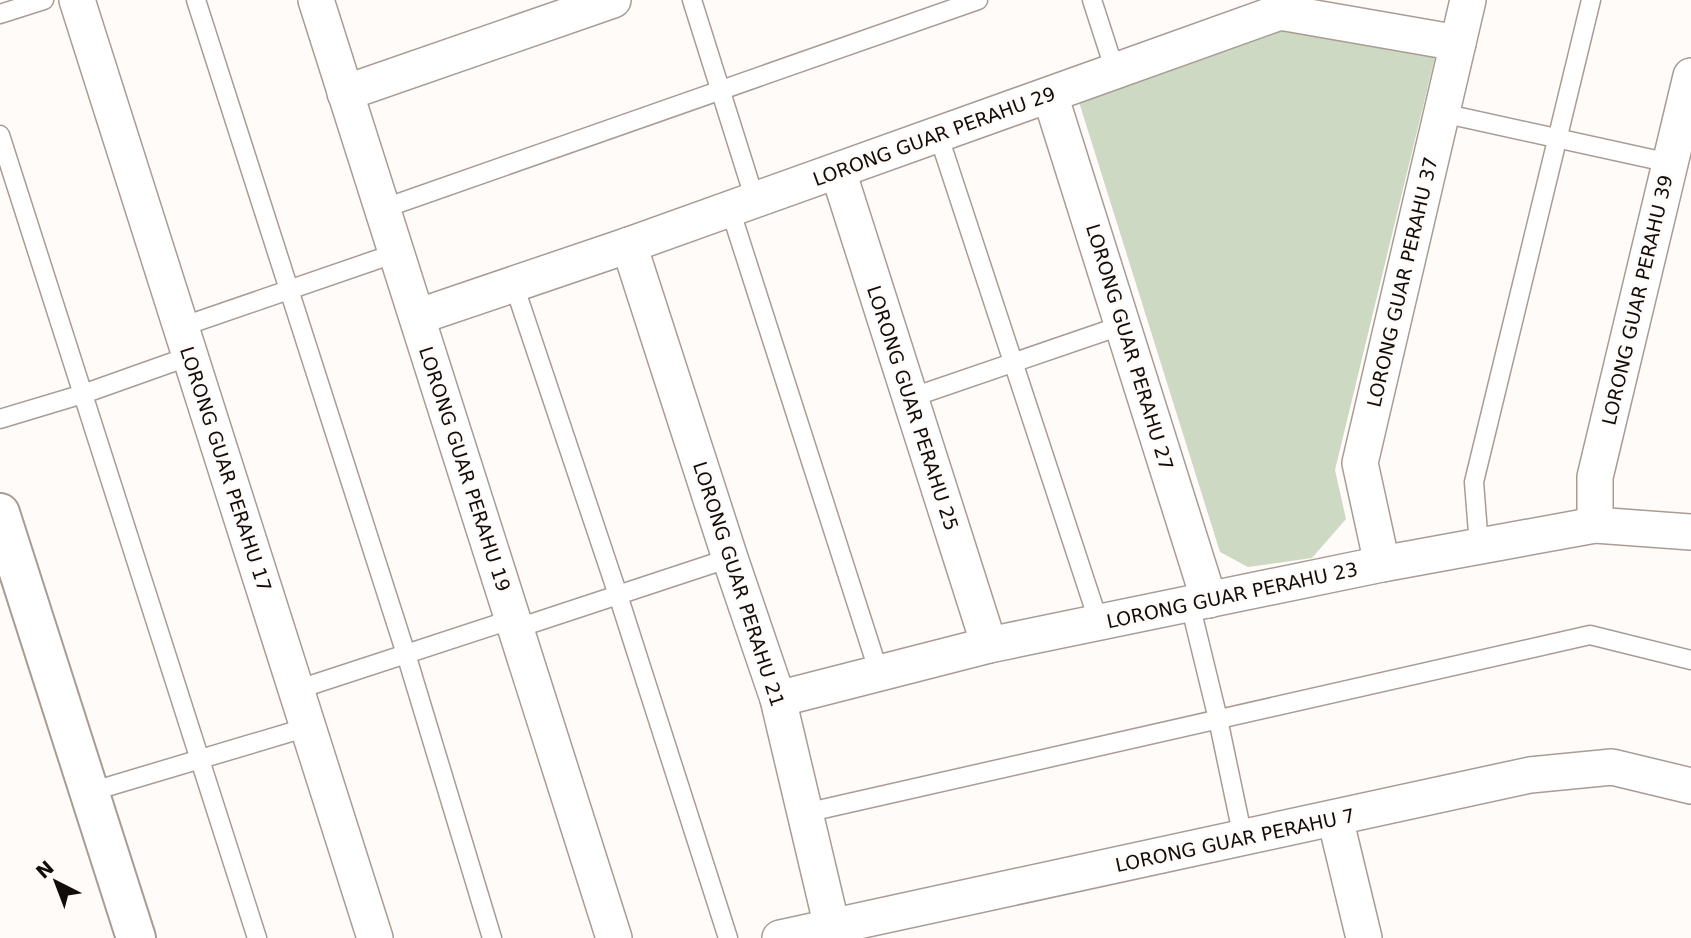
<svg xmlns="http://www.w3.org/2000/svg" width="1691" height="938" font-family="'DejaVu Sans',sans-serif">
<rect width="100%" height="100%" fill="#fefbf9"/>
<!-- green -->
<polygon fill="#ced9c3" points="1280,26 1435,57 1335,470 1346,519 1312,558 1248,567 1220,552 1079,102"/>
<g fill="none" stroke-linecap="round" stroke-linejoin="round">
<!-- service casing -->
<g stroke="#a99c95" stroke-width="21">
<g id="service">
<polyline points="196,0 406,654 492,938"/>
<polyline points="692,0 755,200"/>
<polyline points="1092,0 1115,71"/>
<polyline points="0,14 44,0"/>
<polyline points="1442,113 1670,163"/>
<polyline points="938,134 1099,623"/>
<polyline points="0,135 257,938"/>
<polyline points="382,209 978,0"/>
<polyline points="730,209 879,673"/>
<polyline points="514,285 618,595 728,938"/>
<polyline points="181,327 396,253"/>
<polyline points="910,398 1123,325"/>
<polyline points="0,419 83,394 190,356"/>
<polyline points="1479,546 1474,482 1591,0"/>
<polyline points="1190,604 1218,719 1243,838"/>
<polyline points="296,690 513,619 530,624 730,558"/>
<polyline points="90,792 308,727"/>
<polyline points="805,813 1590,635 1691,660"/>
</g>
</g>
<!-- minor casing -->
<g stroke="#a99c95" stroke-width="38">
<g id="minor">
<polyline points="77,0 375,938"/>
<polyline points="316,0 614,938"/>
<polyline points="345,93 613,0"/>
<polyline points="1050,95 1209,600"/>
<polyline points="838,171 989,645"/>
<polyline points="629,245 730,558 778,699 832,927"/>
<polyline points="417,317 629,245 1280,12 1458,43"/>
<polyline points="1595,525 1595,477 1691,76"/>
<polyline points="1382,564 1360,463 1468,0"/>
<polyline points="778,699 989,645 1382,564 1595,525 1691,532"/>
<polyline points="1335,818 1364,938"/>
<polyline points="780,938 1530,775 1612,767 1691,786"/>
</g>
</g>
<!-- tertiary casing -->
<g stroke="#a99c95" stroke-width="42">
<polyline id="tertiary" points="0,513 136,938"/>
</g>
<!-- service -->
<use href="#service" stroke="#fff" stroke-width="18"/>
<!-- minor -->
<use href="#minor" stroke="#fff" stroke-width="35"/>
<!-- tertiary -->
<use href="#tertiary" stroke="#fff" stroke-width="38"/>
</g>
<g text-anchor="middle" stroke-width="5" stroke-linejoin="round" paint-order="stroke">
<!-- street labels -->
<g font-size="19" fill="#120d0b" stroke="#fefbf9">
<text transform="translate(934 136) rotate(-20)" y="7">LORONG GUAR PERAHU 29</text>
<text transform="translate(1402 282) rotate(-77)" y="7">LORONG GUAR PERAHU 37</text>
<text transform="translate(1637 300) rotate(-77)" y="7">LORONG GUAR PERAHU 39</text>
<text transform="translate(1130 347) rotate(73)" y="7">LORONG GUAR PERAHU 27</text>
<text transform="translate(913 408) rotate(72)" y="7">LORONG GUAR PERAHU 25</text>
<text transform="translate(226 469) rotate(72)" y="7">LORONG GUAR PERAHU 17</text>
<text transform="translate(465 469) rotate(72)" y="7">LORONG GUAR PERAHU 19</text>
<text transform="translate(739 584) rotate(72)" y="7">LORONG GUAR PERAHU 21</text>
<text transform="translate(1232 595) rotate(-12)" y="7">LORONG GUAR PERAHU 23</text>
<text transform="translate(1235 840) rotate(-12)" y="7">LORONG GUAR PERAHU 7</text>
</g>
</g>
<!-- north arrow -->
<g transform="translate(56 882) rotate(318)" stroke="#fefbf9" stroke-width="5" paint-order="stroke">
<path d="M0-5L12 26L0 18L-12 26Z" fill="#120d0b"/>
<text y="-10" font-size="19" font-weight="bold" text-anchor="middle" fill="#120d0b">N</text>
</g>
</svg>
